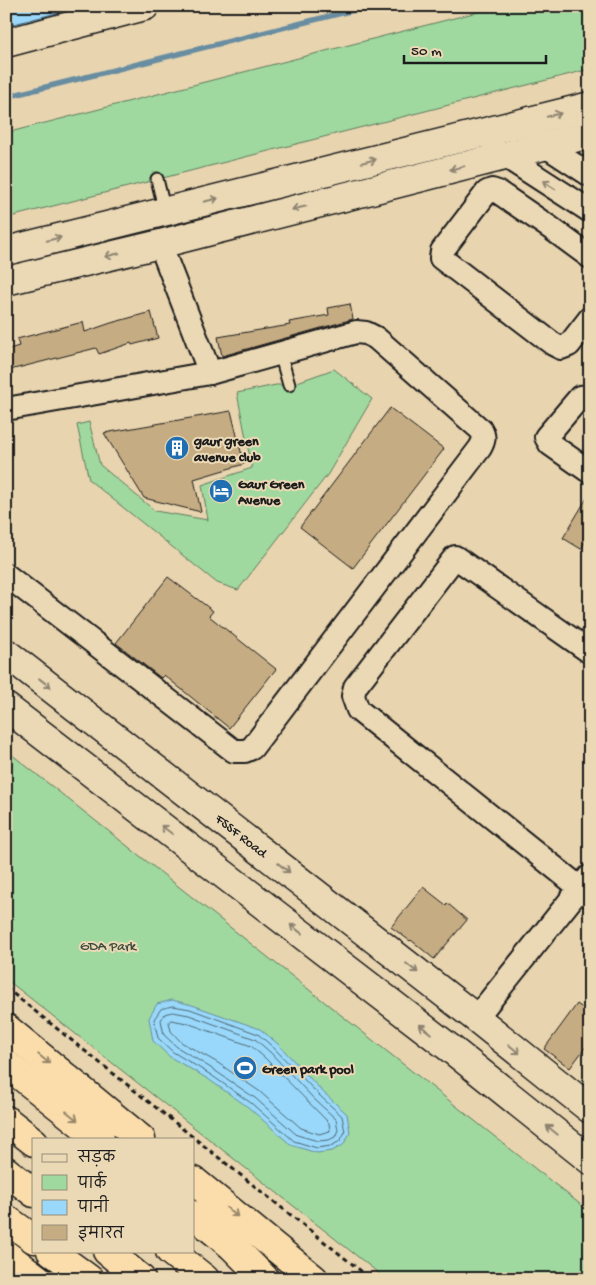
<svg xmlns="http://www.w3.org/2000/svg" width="596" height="1285" font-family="'Gochi Hand','Playpen Sans Deva',sans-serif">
<rect width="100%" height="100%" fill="#e8d4af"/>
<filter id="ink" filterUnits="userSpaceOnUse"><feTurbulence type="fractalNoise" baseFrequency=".02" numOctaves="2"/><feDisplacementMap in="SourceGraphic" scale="10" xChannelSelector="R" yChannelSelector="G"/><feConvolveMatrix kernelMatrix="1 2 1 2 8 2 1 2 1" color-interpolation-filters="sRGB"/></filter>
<g filter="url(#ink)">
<!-- green -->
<g fill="#9fd99f" stroke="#5e7a5e">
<polygon points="501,6 590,6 590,69 6,218 6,133"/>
<polygon points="334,369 372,399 328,474 238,590 217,583 89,480 77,425 89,422 100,465 155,511 208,520 202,485 252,468 237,393 276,385 289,385"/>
<polygon points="6,750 590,1212 590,1279 386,1279 6,979"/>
</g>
<!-- water -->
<g fill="#99d8fa" stroke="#678da1">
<polygon points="6,6 128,6 6,38"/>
<polygon points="172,1000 192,1005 260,1029 278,1044 322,1091 347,1114 350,1133 343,1145 332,1151 317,1153 291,1145 248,1107 208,1079 170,1057 153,1041 149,1018 157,1004"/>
</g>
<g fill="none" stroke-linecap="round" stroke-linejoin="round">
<!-- shore -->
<g stroke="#4e6775" stroke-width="1">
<polyline points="6,26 84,6"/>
<polygon points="173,1006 190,1009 258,1034 274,1048 319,1095 342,1116 345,1132 340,1141 331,1146 317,1148 294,1141 251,1103 211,1075 173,1052 158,1038 154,1019 161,1009"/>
<polygon points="173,1012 189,1015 255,1039 270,1052 314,1099 336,1119 338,1130 335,1137 329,1140 318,1141 297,1135 255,1098 214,1070 177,1047 164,1035 161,1020 165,1014"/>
<polygon points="171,1020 187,1023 251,1046 265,1058 329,1123 330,1131 319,1134 301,1128 259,1091 218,1063 181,1042 171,1031 169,1022"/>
</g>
<!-- stream -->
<polyline stroke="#678da1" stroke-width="5.5" points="6,97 370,6"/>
</g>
<!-- building -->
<g fill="#c5ac83" stroke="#1c1c1c">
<polygon points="350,304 353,319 222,356 218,337 290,325 289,322 329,315 328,308"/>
<polygon points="151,312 158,338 132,345 131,343 99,354 96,348 6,371 6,350 19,346 17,339 83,322 85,332 111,323"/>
<polygon points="390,408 444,449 353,568 300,527"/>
<polygon points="231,411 244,464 194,479 201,512 144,498 104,433"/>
<polygon points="590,493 590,534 581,549 563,538"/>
<polygon points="168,577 213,611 209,616 276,669 229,728 164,675 161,678 116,643"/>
<polygon points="423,887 446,905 447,903 467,920 434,959 411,940 410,941 391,927"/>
<polygon points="577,1004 590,1013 590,1041 570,1068 544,1049"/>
</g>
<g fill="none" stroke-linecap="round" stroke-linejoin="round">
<!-- service casing -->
<g stroke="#1c1c1c" stroke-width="15">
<g id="service">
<polyline points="157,179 165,212"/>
<polyline points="280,353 289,385"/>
</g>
</g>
<!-- minor casing -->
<g stroke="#1c1c1c" stroke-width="26">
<g id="minor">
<polyline points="535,139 590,175"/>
<polyline points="494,149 590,211"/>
<polyline points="160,244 210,373"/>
<polyline points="590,257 552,229 498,192 492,190 487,192 442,251 441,258 553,344 561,348 569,345 590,318"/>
<polyline points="590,396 580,397 546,437 550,444 590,472"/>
<path d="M6,409L210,373L356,332L366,333L376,338L481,430C485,437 484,441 480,448L252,748L245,751H234L6,575"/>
<polyline points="590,652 455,557 355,687 353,696 358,710 590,896"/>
<polyline points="476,1018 589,877"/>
</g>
</g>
<!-- tertiary casing -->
<g stroke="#1c1c1c" stroke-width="31">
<g id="tertiary">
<polyline points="6,43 145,6"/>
<polyline points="6,251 590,106"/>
<polyline points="6,281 160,244 590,134"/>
<polyline points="6,653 476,1018 590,1109"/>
<polyline points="6,707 451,1049 590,1160"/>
</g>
</g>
<!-- trunk casing -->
<g stroke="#1c1c1c" stroke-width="31">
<g id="trunk">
<polyline points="6,1028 141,1139"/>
<polyline points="194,1181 314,1279"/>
<polyline points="6,1255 38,1279"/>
</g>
</g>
<!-- motorway casing -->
<g stroke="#1c1c1c" stroke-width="31">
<g id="motorway">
<polyline points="6,1064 100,1139"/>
<polyline points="6,1120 34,1142"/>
<polyline points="6,1171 34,1193"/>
<polyline points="194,1215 232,1246 265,1279"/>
<polyline points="6,1219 34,1239"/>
<polyline points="51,1251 89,1279"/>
<polyline points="107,1251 141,1279"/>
<polyline points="170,1251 205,1279"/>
</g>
</g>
<!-- path -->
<polyline stroke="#1c1c1c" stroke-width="3" stroke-dasharray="5 4" stroke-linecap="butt" points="6,988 371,1279"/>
<!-- service -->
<use href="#service" stroke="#ebd9b6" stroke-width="11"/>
<!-- minor -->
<use href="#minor" stroke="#ebd9b6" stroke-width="22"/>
<!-- tertiary -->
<use href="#tertiary" stroke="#ebd9b6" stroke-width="28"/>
<!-- trunk -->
<use href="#trunk" stroke="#fbddab" stroke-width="28"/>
<!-- motorway -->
<use href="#motorway" stroke="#fbddab" stroke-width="28"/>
</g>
<!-- one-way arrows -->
<defs><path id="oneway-shaft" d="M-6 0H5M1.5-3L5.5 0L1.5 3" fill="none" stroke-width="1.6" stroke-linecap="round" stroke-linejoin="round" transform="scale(1.25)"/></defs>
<g stroke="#8e8471">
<use href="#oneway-shaft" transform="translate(554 115) rotate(-14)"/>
<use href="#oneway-shaft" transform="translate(369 161) rotate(-14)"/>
<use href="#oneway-shaft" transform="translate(457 168) rotate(166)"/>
<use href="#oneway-shaft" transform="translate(549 185) rotate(-147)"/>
<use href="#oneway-shaft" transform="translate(211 200) rotate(-14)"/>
<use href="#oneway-shaft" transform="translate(299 208) rotate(166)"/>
<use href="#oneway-shaft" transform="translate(54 239) rotate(-14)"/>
<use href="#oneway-shaft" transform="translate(112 255) rotate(167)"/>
<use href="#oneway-shaft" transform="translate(45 683) rotate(38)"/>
<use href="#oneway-shaft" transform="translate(167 830) rotate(-143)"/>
<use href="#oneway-shaft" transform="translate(284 868) rotate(38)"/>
<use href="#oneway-shaft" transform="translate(296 929) rotate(-142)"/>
<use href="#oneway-shaft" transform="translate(412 968) rotate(38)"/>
<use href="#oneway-shaft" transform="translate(425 1029) rotate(-142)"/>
<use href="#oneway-shaft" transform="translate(514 1049) rotate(39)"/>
<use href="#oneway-shaft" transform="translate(552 1130) rotate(-141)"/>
</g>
<g stroke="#97866b">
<use href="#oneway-shaft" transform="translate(44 1059) rotate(39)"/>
<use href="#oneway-shaft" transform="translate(72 1116) rotate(39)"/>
<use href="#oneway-shaft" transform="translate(232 1212) rotate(39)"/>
</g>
</g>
<!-- icons -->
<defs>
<g id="building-disc" transform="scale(1.25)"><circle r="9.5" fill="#1f6fb2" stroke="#ebd9b6"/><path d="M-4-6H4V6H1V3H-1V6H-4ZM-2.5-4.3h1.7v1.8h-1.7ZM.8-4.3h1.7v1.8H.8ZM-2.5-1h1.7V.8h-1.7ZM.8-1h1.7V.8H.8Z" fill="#fff"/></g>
<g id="hotel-disc" transform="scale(1.25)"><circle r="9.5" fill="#1f6fb2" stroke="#ebd9b6"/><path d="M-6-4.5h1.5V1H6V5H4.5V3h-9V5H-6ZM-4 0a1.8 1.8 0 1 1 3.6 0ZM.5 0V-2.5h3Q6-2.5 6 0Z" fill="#fff"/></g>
<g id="stadium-disc" transform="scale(1.25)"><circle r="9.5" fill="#1f6fb2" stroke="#ebd9b6"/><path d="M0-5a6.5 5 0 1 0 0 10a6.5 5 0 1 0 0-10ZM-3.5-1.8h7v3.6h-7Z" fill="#fff"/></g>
</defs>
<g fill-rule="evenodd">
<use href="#building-disc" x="177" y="448"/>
<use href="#hotel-disc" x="221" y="491"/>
<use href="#stadium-disc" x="245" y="1068"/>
</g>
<g text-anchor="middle" stroke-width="4" stroke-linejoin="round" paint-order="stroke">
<!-- poi labels -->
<g font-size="14" font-weight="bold" fill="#1c1c1c" stroke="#ebd9b6" text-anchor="start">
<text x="194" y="445">gaur green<tspan x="194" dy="16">avenue club</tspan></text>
<text x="238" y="488">Gaur Green<tspan x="238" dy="16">Avenue</tspan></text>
<text x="262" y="1073">Green park pool</text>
</g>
<!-- street labels -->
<g font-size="14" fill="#1c1c1c" stroke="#ebd9b6">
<text transform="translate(242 835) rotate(38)" y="5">FSSF Road</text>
</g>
<!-- park labels -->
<g font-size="14" fill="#3d4b3d" stroke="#ebd9b6">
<text x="108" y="950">GDA Park</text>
</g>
</g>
<!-- margin -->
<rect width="596" height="1285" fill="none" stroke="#ebd9b6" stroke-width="25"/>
<rect x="12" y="12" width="571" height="1260" fill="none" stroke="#1c1c1c" stroke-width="2" filter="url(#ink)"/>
<!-- legend -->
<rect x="32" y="1138" width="162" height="115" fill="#ebd9b6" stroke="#988d78"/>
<rect x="42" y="1154" width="25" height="8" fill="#ebd9b6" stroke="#988d78"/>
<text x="78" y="1162" font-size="15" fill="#1c1c1c">सड़क</text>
<rect x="42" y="1175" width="25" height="15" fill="#9fd99f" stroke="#988d78"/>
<text x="78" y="1188" font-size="15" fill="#1c1c1c">पार्क</text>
<rect x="42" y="1200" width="25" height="15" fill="#99d8fa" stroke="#988d78"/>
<text x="78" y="1212" font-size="15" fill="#1c1c1c">पानी</text>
<rect x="42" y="1225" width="25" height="15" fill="#c5ac83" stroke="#988d78"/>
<text x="78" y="1238" font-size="15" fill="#1c1c1c">इमारत</text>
<!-- scale -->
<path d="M404 55v8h142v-8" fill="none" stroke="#1c1c1c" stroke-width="2.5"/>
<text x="411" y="55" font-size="15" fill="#1c1c1c" stroke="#ebd9b6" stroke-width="4" paint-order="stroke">50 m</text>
</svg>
